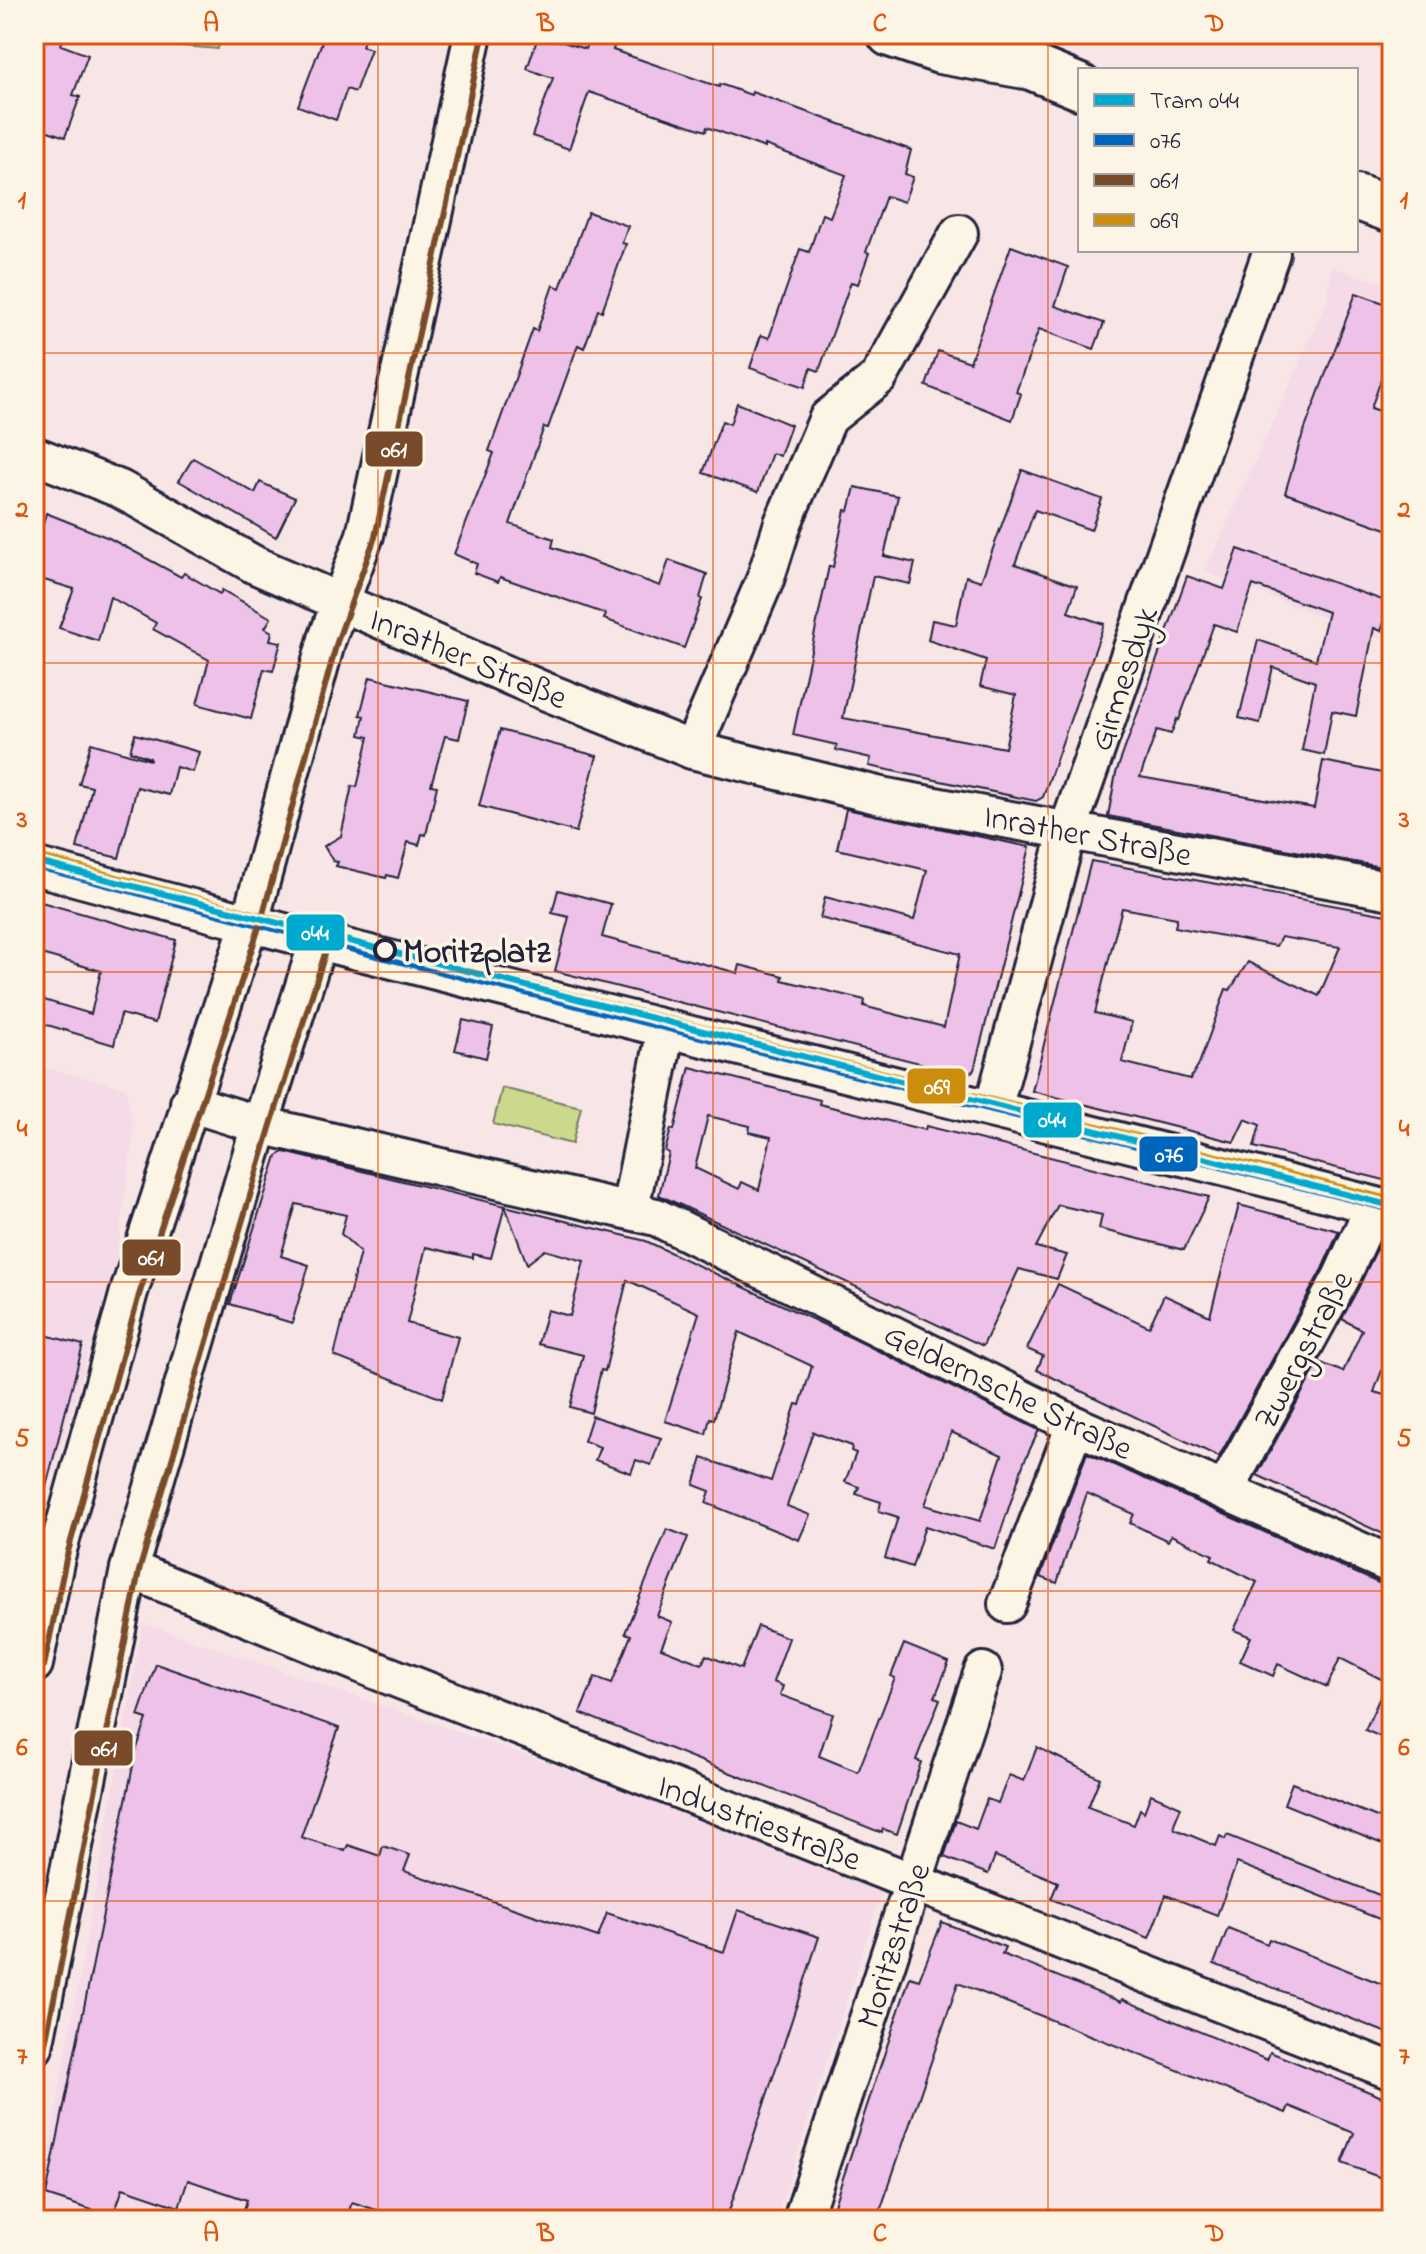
<svg xmlns="http://www.w3.org/2000/svg" width="1426" height="2254" font-family="'Indie Flower',sans-serif">
<rect width="100%" height="100%" fill="#f8e6e6"/>
<filter id="ink" filterUnits="userSpaceOnUse"><feTurbulence type="fractalNoise" baseFrequency=".0125" numOctaves="2"/><feDisplacementMap in="SourceGraphic" scale="16" xChannelSelector="R" yChannelSelector="G"/><feConvolveMatrix kernelMatrix="1 2 1 2 8 2 1 2 1" color-interpolation-filters="sRGB"/></filter>
<g filter="url(#ink)">
<!-- built -->
<g fill="#f5dbe7">
<polygon points="1332,267 1392,286 1392,644 1205,572 1326,303"/>
<polygon points="34,1065 126,1088 134,1130 118,1253 34,1538"/>
<polygon points="143,1623 886,1879 776,2220 36,2220"/>
</g>
<!-- green -->
<g fill="#cbd98c" stroke="#767e64" stroke-width="2">
<polygon points="189,34 220,34 218,49 184,46"/>
<polygon points="502,1088 581,1107 572,1144 493,1124"/>
</g>
<!-- building -->
<g fill="#eec2e8" stroke="#22223b" stroke-width="2" fill-rule="evenodd">
<polygon points="42,34 65,34 61,45 88,55 73,95 80,97 65,137 34,126 34,55"/>
<polygon points="325,34 366,34 362,46 371,49 355,92 347,89 336,120 298,106"/>
<polygon points="539,34 585,49 591,34 601,34 616,39 613,50 719,87 720,84 751,95 752,92 911,150 905,174 913,177 904,202 886,196 866,252 869,253 858,284 851,282 819,371 811,368 805,387 750,368 761,335 769,338 800,249 809,252 822,214 830,217 846,175 765,145 765,148 707,127 706,131 589,92 569,149 532,136 553,78 527,69"/>
<polygon points="588,212 628,226 622,243 626,244 602,311 598,310 584,348 578,345 548,428 544,427 510,524 554,539 552,547 660,586 669,560 707,574 700,598 702,599 684,648 604,619 606,614 546,593 500,577 498,582 474,573 477,564 454,554 494,453 489,451 533,329 537,331 553,285 560,288"/>
<polygon points="1011,246 1068,267 1055,306 1104,323 1094,349 1039,329 1016,392 1021,394 1012,420 926,386 938,351 970,362"/>
<polygon points="1356,293 1392,306 1392,349 1371,408 1392,415 1392,531 1285,493 1300,442"/>
<polygon points="737,403 791,425 780,456 772,453 758,492 703,473 722,421 730,424"/>
<polygon points="193,458 255,493 260,482 295,498 276,537 179,481"/>
<polygon points="1022,470 1102,499 1091,530 1035,510 1015,564 1077,586 1068,612 1104,624 1043,797 1036,801 869,766 871,758 836,750 837,745 793,735 829,566 833,567 845,510 849,511 855,487 898,496 884,556 915,563 910,584 873,576 843,718 1005,748 1016,695 980,686 986,660 928,640 932,620 956,625 966,576 981,581"/>
<polygon points="46,513 109,538 181,577 184,573 220,594 222,590 271,618 265,628 272,632 270,640 281,642 273,671 264,669 251,719 197,704 209,660 153,629 156,623 110,597 98,641 59,628 74,589 34,577 34,541 38,542"/>
<polygon points="1238,549 1391,603 1381,631 1374,628 1356,716 1332,711 1324,755 1302,750 1315,682 1273,667 1260,723 1239,718 1258,640 1316,660 1328,612 1253,585 1237,632 1214,624 1179,720 1177,719 1171,734 1157,730 1140,777 1314,808 1323,761 1387,774 1380,808 1392,810 1392,869 1108,816 1116,773 1187,576 1224,589"/>
<polygon points="370,677 468,701 459,739 445,736 431,785 437,786 426,835 422,834 419,845 408,842 398,878 387,875 386,878 336,866 338,862 333,861 324,846 341,836 352,786 357,787 369,737 360,735 364,716 360,715"/>
<polygon points="500,730 597,756 576,832 479,806"/>
<polygon points="135,734 199,752 193,772 176,767 169,795 137,787 119,858 77,848 92,787 79,784 91,743 150,760 150,758 130,751"/>
<polygon points="846,809 1030,847 974,1070 967,1075 555,971 569,917 552,913 558,890 611,904 602,937 738,973 740,965 783,976 782,980 865,1000 864,1006 871,1008 944,1027 960,954 820,918 825,897 914,920 927,870 837,849"/>
<path d="M1091,861L1392,916V1182L1254,1147L1260,1125L1245,1119L1234,1142L1032,1091ZM1122,908L1177,918L1175,927L1276,946L1281,937L1340,947L1319,996L1248,962L1230,990L1226,989L1199,1064L1190,1079L1122,1062L1132,1022L1095,1013Z"/>
<polygon points="34,900 176,940 155,1023 121,1014 114,1045 34,1021 34,997 91,1014 101,971 34,952"/>
<polygon points="463,1020 493,1027 486,1058 455,1050"/>
<path d="M690,1067L820,1100L819,1104L925,1130L926,1126L1209,1197L1184,1250L1099,1229L1102,1215L1058,1205L1036,1247L1067,1255L1057,1279L1019,1269L983,1346L659,1195L669,1153L665,1151L671,1129L674,1130ZM708,1116L750,1126L749,1132L771,1137L759,1190L742,1182L739,1189L695,1168Z"/>
<polygon points="284,1152 505,1206 491,1258 473,1254 473,1258 426,1247 407,1323 458,1337 442,1399 334,1356 360,1252 341,1234 346,1215 296,1204 281,1256 309,1265 292,1323 230,1304 277,1156"/>
<polygon points="1239,1205 1339,1231 1322,1269 1219,1457 1037,1370 1043,1356 1027,1349 1058,1284 1149,1327 1164,1295 1210,1316"/>
<path d="M505,1206L646,1241L852,1338L1039,1430L1024,1462L995,1549L925,1526L912,1567L885,1558L898,1517L879,1511L881,1502L856,1494L859,1487L845,1482L856,1453L851,1451L852,1446L813,1432L787,1506L810,1515L799,1540L706,1503L710,1491L694,1485L702,1458L771,1481L796,1404L800,1405L812,1366L739,1332L714,1419L710,1418L706,1434L665,1421L699,1313L627,1280L605,1371L601,1370L591,1413L570,1407L583,1355L538,1344L547,1310L570,1316L584,1261L545,1250L527,1264ZM951,1432L1002,1455L980,1521L925,1505Z"/>
<polygon points="1381,1241 1392,1244 1392,1343 1374,1392 1392,1397 1392,1538 1257,1475 1319,1362 1343,1372 1362,1330 1342,1319"/>
<polygon points="34,1332 83,1345 42,1502 34,1501"/>
<polygon points="592,1416 661,1438 651,1465 636,1460 631,1473 595,1460 600,1447 584,1441"/>
<polygon points="1087,1453 1392,1589 1392,1742 1365,1730 1387,1682 1340,1658 1327,1687 1278,1664 1273,1676 1240,1661 1251,1637 1234,1630 1257,1582 1211,1559 1213,1555 1171,1535 1168,1541 1130,1523 1134,1514 1087,1493 1057,1583 1040,1577"/>
<polygon points="667,1529 688,1537 657,1616 672,1622 661,1648 702,1664 706,1655 741,1669 758,1626 789,1638 773,1682 783,1686 780,1695 833,1714 819,1756 858,1772 895,1678 891,1676 904,1644 949,1662 935,1697 940,1699 916,1760 921,1762 897,1834 883,1829 882,1833 580,1713 595,1677 612,1683 631,1635 625,1633"/>
<polygon points="156,1664 339,1728 301,1837 345,1851 348,1845 380,1856 383,1846 410,1855 404,1871 598,1937 607,1913 724,1952 738,1910 819,1937 726,2220 407,2220 352,2202 346,2220 241,2220 247,2200 188,2180 179,2207 123,2188 113,2217 46,2195 136,1751 147,1719 138,1716"/>
<polygon points="1037,1747 1100,1778 1088,1807 1134,1825 1140,1809 1144,1812 1151,1794 1181,1807 1174,1824 1175,1829 1216,1846 1220,1836 1225,1839 1227,1835 1392,1900 1392,1924 1237,1863 1217,1915 1166,1895 1149,1938 1051,1899 1058,1882 995,1856 988,1874 944,1857 956,1821 976,1829 987,1799 998,1803 1009,1775 1024,1781"/>
<polygon points="1292,1783 1392,1823 1392,1848 1284,1804"/>
<polygon points="942,1922 1005,1947 1002,1954 1121,2002 1122,1999 1267,2060 1270,2052 1392,2101 1392,2182 1342,2163 1354,2133 1289,2106 1286,2113 958,1983 877,2220 829,2220 910,1977 919,1980"/>
<polygon points="1228,1928 1267,1944 1269,1939 1392,1988 1392,2035 1214,1964"/>
</g>
<g fill="none" stroke-linecap="round" stroke-linejoin="round">
<!-- minor casing -->
<g stroke="#22223b" stroke-width="42">
<g id="minor">
<polyline points="34,455 120,489 255,565 542,690 692,750 881,796 1392,891"/>
<polyline points="692,750 765,580 783,523 828,418 879,377 959,233"/>
<path d="M34,866C485,988 940,1094 1392,1210"/>
<polyline points="189,1103 260,1125 656,1217 1075,1425 1392,1565"/>
<polyline points="993,1109 1068,830 1271,253"/>
<polyline points="630,1209 666,1029"/>
<polyline points="1225,1490 1341,1278 1374,1206"/>
<polyline points="129,1569 380,1672 1392,2071"/>
<polyline points="1007,1604 1075,1425"/>
<polyline points="34,1664 56,1557 129,1292 251,918 327,639 365,535 473,34"/>
<polyline points="34,2047 129,1569 260,1125 318,942"/>
<polyline points="802,2220 983,1671"/>
</g>
</g>
<!-- major casing -->
<g stroke="#22223b" stroke-width="50">
<g id="major">
<polyline points="890,34 940,51 1031,67 1080,87"/>
<polyline points="1356,197 1392,210"/>
</g>
</g>
<!-- minor -->
<use href="#minor" stroke="#fcf5e5" stroke-width="36"/>
<!-- major -->
<use href="#major" stroke="#fcf5e5" stroke-width="44"/>
<!-- bus-1 casing -->
<g stroke="#fcf5e5" stroke-width="12">
<polyline id="bus-1" points="34,866 373,955 1392,1210"/>
</g>
<!-- bus-2 casing -->
<g stroke="#fcf5e5" stroke-width="12">
<g id="bus-2">
<polyline points="44,1666 66,1559 139,1295 261,921 337,642 375,537 483,36"/>
<polyline points="44,2049 139,1571 270,1128 328,944 327,938 321,933 252,914"/>
</g>
</g>
<!-- bus-3 casing -->
<g stroke="#fcf5e5" stroke-width="12">
<polyline id="bus-3" points="37,856 375,945 1392,1200"/>
</g>
<!-- bus-1 -->
<use href="#bus-1" stroke="#0065bd" stroke-width="6"/>
<!-- bus-2 -->
<use href="#bus-2" stroke="#7a4b2a" stroke-width="6"/>
<!-- bus-3 -->
<use href="#bus-3" stroke="#cc8c0c" stroke-width="6"/>
<!-- tram-1 casing -->
<g stroke="#fcf5e5" stroke-width="12">
<polyline id="tram-1" points="34,861 1392,1206"/>
</g>
<!-- tram-1 -->
<use href="#tram-1" stroke="#00a9ce" stroke-width="6"/>
</g>
</g>
<!-- grid -->
<path fill="none" stroke="#de560e" stroke-width="2" stroke-opacity="0.55" d="M378,34V2220M713,34V2220M1048,34V2220M34,353H1392M34,663H1392M34,972H1392M34,1282H1392M34,1591H1392M34,1901H1392"/>
<!-- markers -->
<circle fill="#fcf5e5" stroke="#22223b" stroke-width="4" cx="385" cy="950" r="10"/>
<g text-anchor="middle" stroke-width="7" stroke-linejoin="round" paint-order="stroke">
<!-- street labels -->
<g font-size="34" fill="#22223b" stroke="#fcf5e5">
<text transform="translate(469 657) rotate(23)" y="12">Inrather Straße</text>
<text transform="translate(1122 678) rotate(-71)" y="12">Girmesdyk</text>
<text transform="translate(1088 834) rotate(11)" y="12">Inrather Straße</text>
<text transform="translate(1302 1349) rotate(-62)" y="12">Zwergstraße</text>
<text transform="translate(1009 1390) rotate(26)" y="12">Geldernsche Straße</text>
<text transform="translate(760 1821) rotate(21)" y="12">Industriestraße</text>
<text transform="translate(892 1945) rotate(-72)" y="12">Moritzstraße</text>
</g>
<!-- stop labels -->
<g font-size="34" font-weight="bold" fill="#22223b" stroke="#fcf5e5" text-anchor="start">
<text x="403" y="962">Moritzplatz</text>
</g>
</g>
<g stroke="#fcf5e5" stroke-width="3">
<rect x="364" y="430" width="60" height="38" rx="8" fill="#7a4b2a"/>
<rect x="285" y="913" width="61" height="39" rx="8" fill="#00a9ce"/>
<rect x="906" y="1067" width="61" height="38" rx="8" fill="#cc8c0c"/>
<rect x="1022" y="1101" width="61" height="38" rx="8" fill="#00a9ce"/>
<rect x="1138" y="1135" width="61" height="38" rx="8" fill="#0065bd"/>
<rect x="121" y="1238" width="61" height="39" rx="8" fill="#7a4b2a"/>
<rect x="73" y="1729" width="61" height="38" rx="8" fill="#7a4b2a"/>
</g>
<g font-size="22" text-anchor="middle" font-weight="bold" fill="#fff">
<text x="394" y="457">061</text>
<text x="315" y="940">044</text>
<text x="937" y="1094">069</text>
<text x="1052" y="1127">044</text>
<text x="1169" y="1162">076</text>
<text x="151" y="1265">061</text>
<text x="104" y="1756">061</text>
</g>
<!-- margin -->
<rect width="1426" height="2254" fill="none" stroke="#fcf5e5" stroke-width="88"/>
<!-- legend -->
<rect x="1078" y="68" width="280" height="184" fill="#fcf5e5" stroke="#a5a1a1" stroke-width="2"/>
<rect x="1094" y="94" width="40" height="12" fill="#00a9ce" stroke="#a5a1a1" stroke-width="2"/>
<text x="1150" y="108" font-size="24" fill="#22223b">Tram 044</text>
<rect x="1094" y="134" width="40" height="12" fill="#0065bd" stroke="#a5a1a1" stroke-width="2"/>
<text x="1150" y="148" font-size="24" fill="#22223b">076</text>
<rect x="1094" y="174" width="40" height="12" fill="#7a4b2a" stroke="#a5a1a1" stroke-width="2"/>
<text x="1150" y="188" font-size="24" fill="#22223b">061</text>
<rect x="1094" y="214" width="40" height="12" fill="#cc8c0c" stroke="#a5a1a1" stroke-width="2"/>
<text x="1150" y="228" font-size="24" fill="#22223b">069</text>
<rect x="44" y="44" width="1338" height="2166" fill="none" stroke="#de560e" stroke-width="3"/>
<g font-size="26" text-anchor="middle" font-weight="bold" fill="#de560e">
<text x="211" y="31">A</text>
<text x="546" y="31">B</text>
<text x="880" y="31">C</text>
<text x="1215" y="31">D</text>
<text x="22" y="208">1</text>
<text x="1404" y="208">1</text>
<text x="22" y="517">2</text>
<text x="1404" y="517">2</text>
<text x="22" y="827">3</text>
<text x="1404" y="827">3</text>
<text x="22" y="1136">4</text>
<text x="1404" y="1136">4</text>
<text x="22" y="1446">5</text>
<text x="1404" y="1446">5</text>
<text x="22" y="1755">6</text>
<text x="1404" y="1755">6</text>
<text x="22" y="2064">7</text>
<text x="1404" y="2064">7</text>
<text x="211" y="2241">A</text>
<text x="546" y="2241">B</text>
<text x="880" y="2241">C</text>
<text x="1215" y="2241">D</text>
</g>
</svg>
